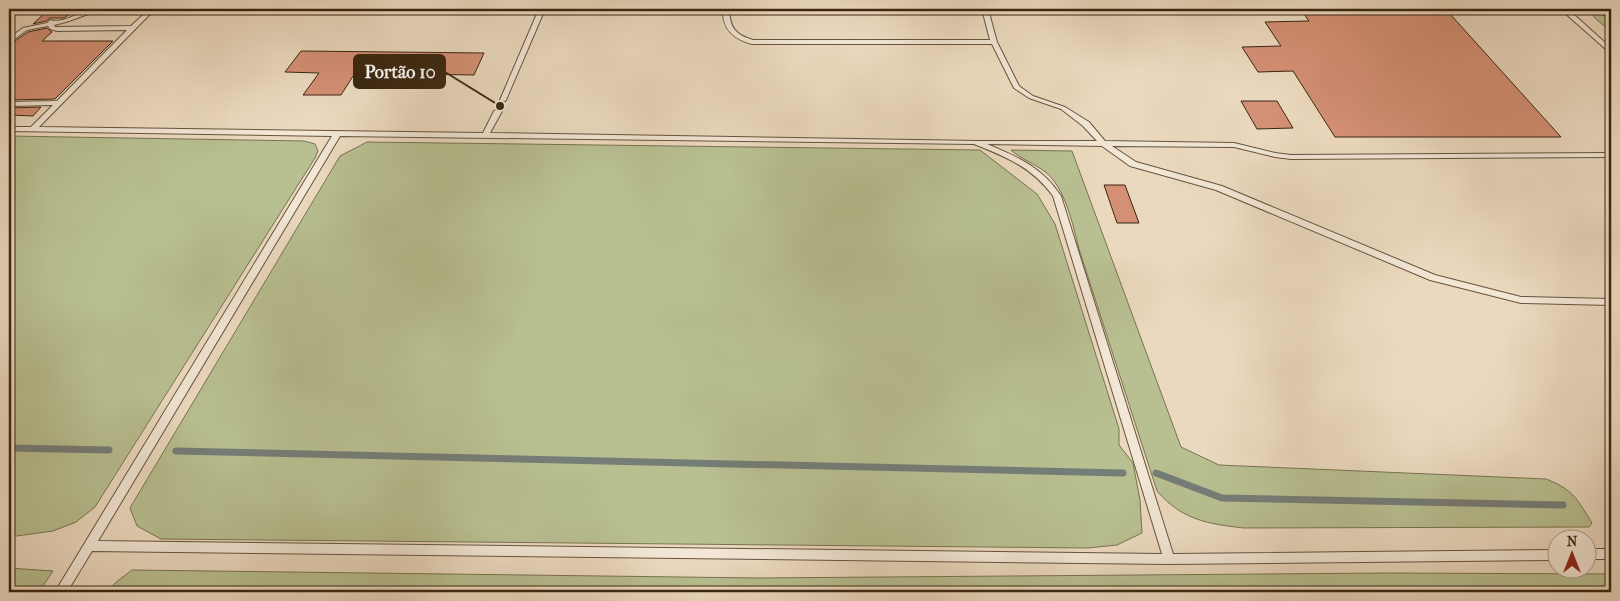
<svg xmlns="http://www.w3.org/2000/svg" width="1620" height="601" font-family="'IM FELL French Canon',serif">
<rect width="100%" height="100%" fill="#ebd9bf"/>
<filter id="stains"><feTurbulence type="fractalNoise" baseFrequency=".004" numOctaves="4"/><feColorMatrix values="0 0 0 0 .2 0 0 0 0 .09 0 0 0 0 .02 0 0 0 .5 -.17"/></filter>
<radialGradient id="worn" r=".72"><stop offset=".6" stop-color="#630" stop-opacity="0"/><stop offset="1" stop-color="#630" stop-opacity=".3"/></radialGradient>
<!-- green -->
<g fill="#b8bf91" stroke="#797350">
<polygon points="1587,9 1611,9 1611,31 1598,21"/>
<polygon points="9,136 304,141 315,144 318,151 315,158 95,507 76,522 53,531 9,537"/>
<polygon points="367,142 980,150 1037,194 1055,224 1119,429 1119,445 1133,463 1140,500 1142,533 1117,545 1088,548 161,539 137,526 130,508 340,156"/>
<path d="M1011,150L1072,151L1181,447L1219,465L1546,479C1574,490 1577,499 1592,523L1589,527L1244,528C1208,524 1182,520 1157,491L1079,249C1073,225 1065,186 1044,171C1033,163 1021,159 1011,150Z"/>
<polygon points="9,568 53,571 39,592 9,592"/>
<polygon points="132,570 759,578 1390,573 1611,574 1611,592 108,592 115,583"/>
</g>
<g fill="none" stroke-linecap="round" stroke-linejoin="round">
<!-- stream-far1 -->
<polyline stroke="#757d77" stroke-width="4.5" points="1597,9 1611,18"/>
<!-- stream -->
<g stroke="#757d77" stroke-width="7">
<polyline points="9,448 109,450"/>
<polyline points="176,451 1123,473"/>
<polyline points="1156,473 1222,498 1563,505"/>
</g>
</g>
<!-- building -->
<g fill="#d49075" stroke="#3a2710">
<polygon points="47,11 54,11 58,15 65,11 74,11 64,18 50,18 46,21 33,24"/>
<polygon points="1304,14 1450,14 1561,137 1335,137 1293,71 1258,72 1242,47 1281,46 1265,22 1309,21"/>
<polygon points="47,28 52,32 42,41 113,41 55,99 9,100 9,45 28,32"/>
<polygon points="301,51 484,53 474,75 355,73 341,95 303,95 319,73 285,72"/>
<polygon points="1241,101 1277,101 1293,128 1257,129"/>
<polygon points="41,107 33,116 9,115 9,108"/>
<polygon points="1104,185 1125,185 1139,223 1117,223"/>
</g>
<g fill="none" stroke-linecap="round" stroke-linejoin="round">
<!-- lane casing -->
<g stroke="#66543c" stroke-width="2">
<g id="lane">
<polygon points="58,9 65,9 59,13 56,11"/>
<path d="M90,9H150L153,11L39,127L483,133L494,111L498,109L502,111L490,133L978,141H1097L1083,126L1061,109L1029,98L1014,88L992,44H752C733,39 722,29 723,9H729C730,27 734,34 753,40H990L982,9H988L997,42L1019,86L1033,96L1065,107L1089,122L1105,141L1234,143L1275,153L1291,155L1611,153V157L1291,159L1275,157L1234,147L1112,146L1136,162L1222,186L1435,275L1521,297L1611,299V305L1521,303L1430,280L1216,190L1130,166L1102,146L987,144C1018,157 1042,167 1061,196L1173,554L1558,550V560L1169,564L92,551L67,592H55L332,136L9,131V127H31L53,105L9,106V102L57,101L127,30L57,31L50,29L48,26L27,30L9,43V38L23,28L47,23L50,20C62,24 78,13 90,9ZM91,13H145L131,26L55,27L54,25L66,22ZM340,136L974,144C1006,157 1032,167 1053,196L1162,554L98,541Z"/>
<polygon points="539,9 545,9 506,100 505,101 501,101 500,100"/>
<polygon points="1065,9 1253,10 1254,9 1260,9 1260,11 1253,14 1068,11"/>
<polygon points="1507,9 1541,9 1570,11 1611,48 1611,53 1609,52 1566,14 1510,11"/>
<rect x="1588" y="549" width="23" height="10"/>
</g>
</g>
<!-- lane -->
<use href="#lane" fill="#f2e6d5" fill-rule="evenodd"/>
</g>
<!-- callouts -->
<path fill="none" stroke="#3a2710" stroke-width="2" d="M500 106L445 72"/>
<circle fill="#3a2710" stroke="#f2e6d5" stroke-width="2" cx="500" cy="106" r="5"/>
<rect fill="#3a2710" stroke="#3a2710" stroke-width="2" x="354" y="55" width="91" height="33" rx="5"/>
<g font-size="18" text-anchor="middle" font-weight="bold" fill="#fff">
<text x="400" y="78">Portão 10</text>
</g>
<!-- margin -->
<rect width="1620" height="601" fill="none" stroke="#ebd9bf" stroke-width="30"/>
<rect x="10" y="10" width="1600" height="581" fill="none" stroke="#3a2710" stroke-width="2.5"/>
<rect x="15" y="15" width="1590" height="571" fill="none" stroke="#3a2710"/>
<!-- north arrow -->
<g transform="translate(1572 554)"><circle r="24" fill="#f2e6d5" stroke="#a89a86"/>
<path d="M0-4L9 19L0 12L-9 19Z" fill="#8f2418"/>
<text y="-8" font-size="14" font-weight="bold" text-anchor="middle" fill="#3a2710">N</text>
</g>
<rect width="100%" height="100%" filter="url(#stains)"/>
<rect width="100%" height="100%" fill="url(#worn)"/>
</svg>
